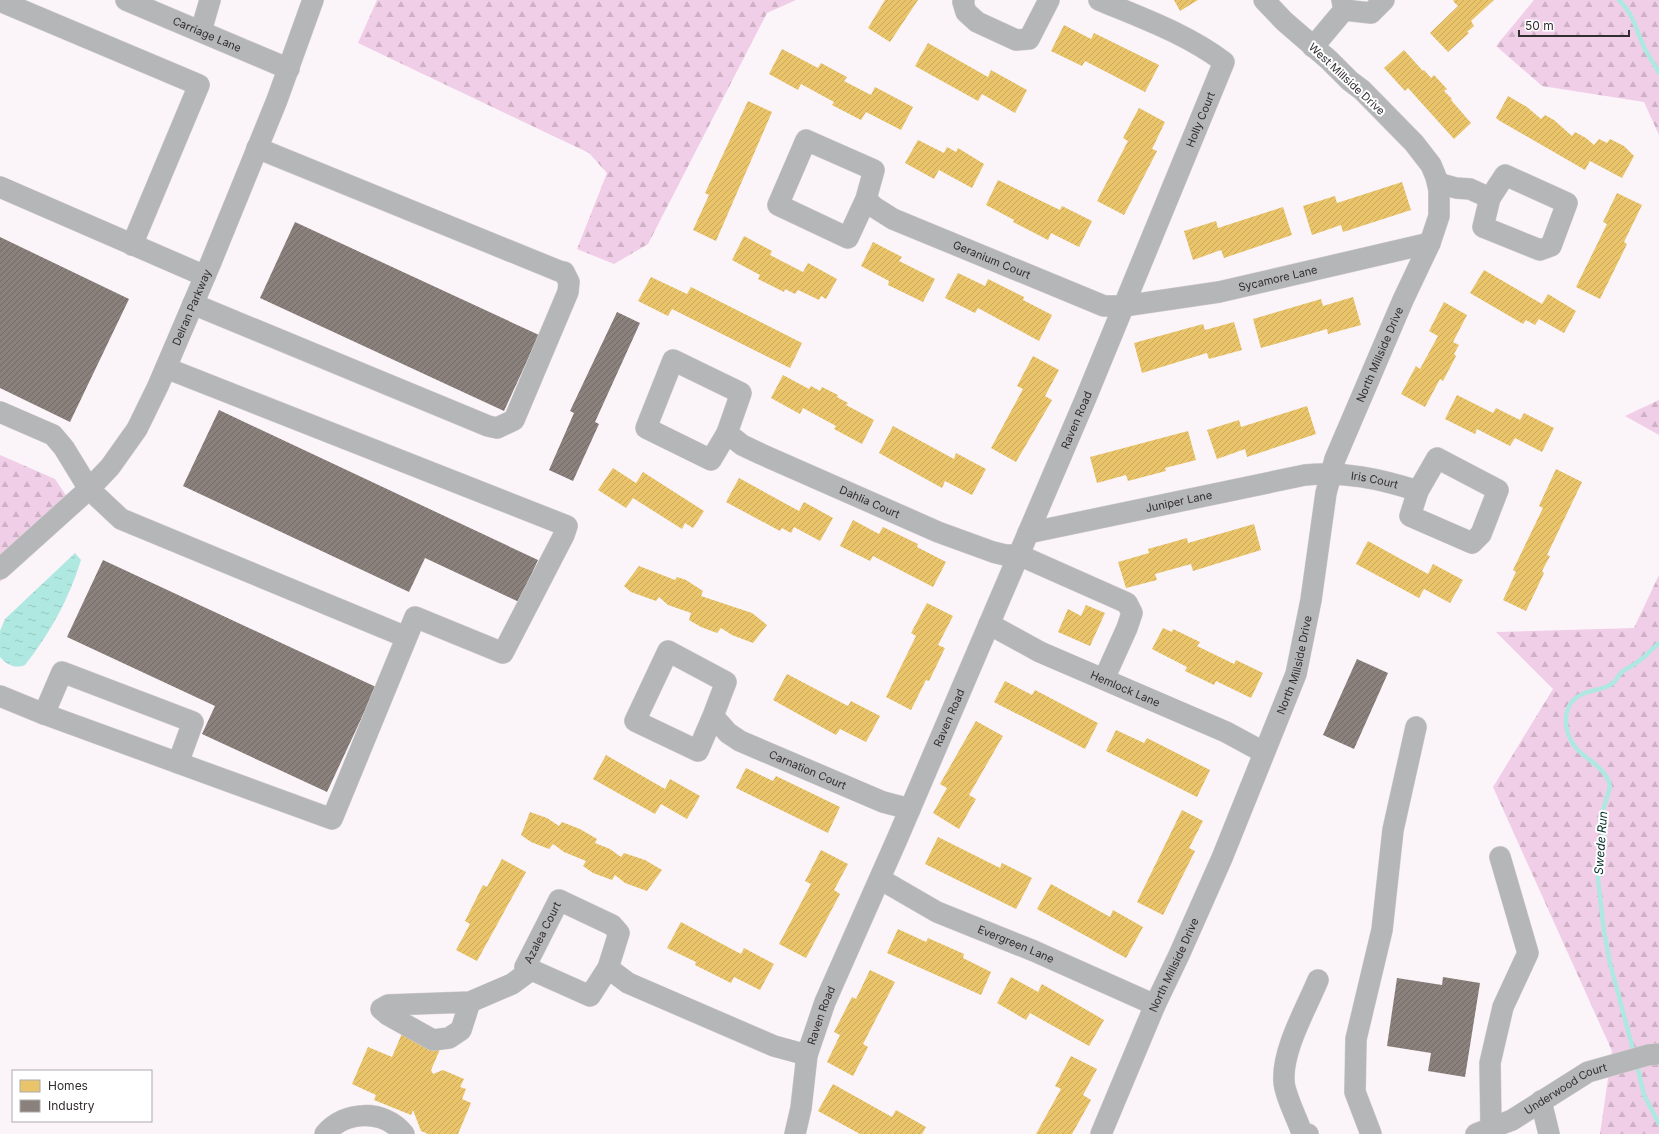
<svg xmlns="http://www.w3.org/2000/svg" width="1659" height="1134" font-family="Inter,sans-serif">
<defs>
<pattern id="forest-firs" width="22" height="20" patternUnits="userSpaceOnUse"><rect width="22" height="20" fill="#f1cee7"/><path d="M5 1l3.5 6h-7zM16 11l3.5 6h-7z" fill="#cfb1c6"/></pattern>
<pattern id="water-ripples" width="26" height="14" patternUnits="userSpaceOnUse"><rect width="26" height="14" fill="#aee8e0"/><path d="M2 4q2-2 4 0t4 0M15 11q2-2 4 0t4 0" fill="none" stroke="#96c7c0"/></pattern>
<pattern id="homes-hatch" width="6" height="6" patternUnits="userSpaceOnUse"><rect width="6" height="6" fill="#e9c46a"/><path d="M-1 1l2-2M0 6l6-6M5 7l2-2" fill="none" stroke="#c8a95c"/></pattern>
<pattern id="industry-hatch" width="6" height="6" patternUnits="userSpaceOnUse"><rect width="6" height="6" fill="#8a817c"/><path d="M-1 1l2-2M0 6l6-6M5 7l2-2" fill="none" stroke="#716a66"/></pattern>
</defs>
<rect width="100%" height="100%" fill="#fbf4f9"/>
<!-- forest -->
<g fill="url(#forest-firs)">
<polygon points="377,0 796,0 767,13 648,244 614,264 577,249 607,173 589,153 358,43"/>
<polygon points="1534,0 1659,0 1659,135 1644,102 1542,86 1496,46"/>
<polygon points="1659,400 1659,435 1625,416"/>
<polygon points="0,455 55,479 75,509 0,582"/>
<polygon points="1659,575 1659,1134 1600,1134 1612,1051 1493,787 1553,689 1496,632 1634,628"/>
</g>
<!-- water -->
<path fill="url(#water-ripples)" d="M75,553L81,560C69,599 50,633 25,665C15,669 7,665 0,657V631L5,619Z"/>
<!-- homes -->
<g fill="url(#homes-hatch)">
<polygon points="885,0 918,0 890,42 868,28"/>
<polygon points="1174,0 1198,0 1180,11"/>
<polygon points="1454,0 1494,0 1471,21 1474,26 1467,32 1469,33 1448,52 1430,33 1458,6 1453,1"/>
<polygon points="1064,25 1091,39 1094,33 1159,65 1145,92 1085,61 1082,66 1051,51"/>
<polygon points="928,43 988,77 991,70 1027,90 1015,113 982,94 978,101 915,66"/>
<polygon points="782,49 818,68 821,63 847,77 844,81 871,95 875,87 913,107 901,130 866,112 861,120 832,105 834,102 801,84 798,90 769,74"/>
<polygon points="1404,50 1423,71 1424,70 1431,78 1434,75 1447,89 1444,91 1452,99 1451,100 1471,123 1454,139 1408,88 1405,91 1384,68"/>
<polygon points="1508,96 1527,107 1541,119 1545,115 1554,120 1572,136 1575,132 1586,138 1594,145 1599,139 1607,143 1610,139 1624,146 1634,156 1622,178 1590,161 1585,170 1500,121 1496,118"/>
<polygon points="748,101 772,112 716,241 693,230 709,195 705,193"/>
<polygon points="1139,108 1165,122 1152,149 1157,151 1124,215 1097,201 1128,141 1123,138"/>
<polygon points="918,140 944,153 947,147 956,152 958,148 984,164 972,188 939,170 934,179 905,163"/>
<polygon points="998,180 1060,210 1062,206 1092,221 1079,247 1051,233 1048,240 1013,222 1014,220 986,205"/>
<polygon points="1402,182 1411,210 1343,232 1341,225 1312,235 1303,206 1335,196 1337,203"/>
<polygon points="1617,193 1642,205 1624,242 1627,244 1600,299 1576,287 1607,224 1603,222"/>
<polygon points="1283,207 1292,235 1224,258 1221,250 1193,260 1184,231 1216,221 1218,228"/>
<polygon points="744,236 772,251 770,255 803,272 808,263 837,279 826,299 821,296 819,300 798,290 795,294 785,289 784,292 758,279 760,275 732,260"/>
<polygon points="873,242 902,257 899,261 935,279 923,302 888,285 889,281 861,266"/>
<polygon points="1484,270 1542,304 1548,294 1576,311 1564,333 1539,319 1535,325 1526,320 1523,324 1470,293"/>
<polygon points="958,273 985,286 988,279 1024,297 1023,300 1052,315 1039,341 978,308 975,313 945,298"/>
<polygon points="651,277 687,294 691,287 802,343 790,368 672,309 668,316 638,301"/>
<polygon points="1353,297 1361,325 1328,334 1327,329 1261,348 1253,319 1321,299 1323,306"/>
<polygon points="1444,302 1467,315 1453,342 1459,345 1454,354 1456,356 1443,381 1440,379 1425,407 1401,394 1416,366 1420,369 1438,336 1429,331"/>
<polygon points="1234,322 1242,350 1209,359 1207,353 1142,373 1134,343 1203,324 1205,330"/>
<polygon points="1033,356 1059,370 1045,396 1052,400 1016,462 991,448 1023,389 1017,386"/>
<polygon points="783,375 809,389 811,386 820,391 822,387 838,395 837,397 848,403 846,405 874,420 862,444 834,429 836,426 803,408 800,414 771,398"/>
<polygon points="1457,395 1493,413 1496,408 1520,420 1524,413 1554,428 1542,452 1515,438 1510,446 1477,429 1475,434 1445,419"/>
<polygon points="1307,406 1316,434 1247,457 1245,449 1217,459 1207,430 1239,420 1241,427"/>
<polygon points="893,426 954,459 956,453 986,469 972,495 945,481 942,488 879,453"/>
<polygon points="1188,431 1196,460 1165,468 1166,471 1128,481 1126,475 1097,483 1090,457"/>
<polygon points="613,468 636,483 643,472 704,511 693,528 685,523 682,529 633,498 626,508 598,490"/>
<polygon points="1556,469 1582,482 1547,555 1550,556 1542,571 1544,573 1526,611 1503,600 1516,572 1513,570 1543,508 1539,506"/>
<polygon points="739,478 799,511 804,502 833,518 820,541 794,527 791,533 782,528 780,531 726,502"/>
<polygon points="853,520 879,534 883,527 918,544 917,547 946,562 933,587 873,556 870,561 840,546"/>
<polygon points="1254,524 1261,550 1193,571 1191,564 1155,574 1157,580 1126,588 1118,562 1149,553 1148,549 1187,538 1188,543"/>
<polygon points="1368,541 1428,574 1433,564 1463,580 1450,603 1424,589 1419,598 1356,564"/>
<polygon points="639,566 675,580 677,577 686,580 703,591 701,596 752,613 767,625 753,643 732,635 721,628 717,633 701,627 689,620 691,613 668,605 659,597 656,601 631,592 624,586"/>
<polygon points="927,603 953,616 938,645 945,648 929,681 926,680 911,710 886,697 916,636 911,633"/>
<polygon points="1086,605 1105,613 1090,646 1058,632 1068,609 1081,616"/>
<polygon points="1163,628 1172,632 1173,629 1200,642 1197,646 1234,664 1236,660 1263,673 1251,698 1216,681 1214,685 1185,671 1187,667 1152,649"/>
<polygon points="787,674 848,706 851,701 880,716 866,742 840,729 836,735 773,700"/>
<polygon points="1005,681 1032,695 1035,690 1098,723 1085,749 994,702"/>
<polygon points="976,721 1003,736 969,795 976,799 959,829 933,813 947,788 940,784"/>
<polygon points="1116,730 1144,743 1147,738 1210,770 1197,797 1106,751"/>
<polygon points="606,755 665,789 670,779 700,796 687,819 661,804 655,814 593,779"/>
<polygon points="746,768 773,781 776,776 840,807 828,833 736,788"/>
<polygon points="1182,810 1203,821 1189,848 1195,851 1163,915 1137,902"/>
<polygon points="530,812 547,818 559,826 562,822 580,829 597,839 595,843 610,849 621,857 624,853 645,860 662,870 647,891 625,883 615,875 612,880 593,873 583,866 586,861 564,852 553,844 549,849 531,842 521,835"/>
<polygon points="938,837 1000,868 1002,863 1032,878 1016,909 925,864"/>
<polygon points="821,850 848,864 834,890 840,894 806,958 779,944 811,884 805,881"/>
<polygon points="502,859 526,872 477,961 456,950 470,924 465,921 483,885 487,887"/>
<polygon points="1051,884 1110,917 1113,910 1143,927 1126,958 1037,909"/>
<polygon points="681,922 741,954 744,948 774,964 760,990 734,977 731,983 695,965 696,962 667,948"/>
<polygon points="898,929 926,942 928,938 964,954 963,958 991,972 981,995 887,953"/>
<polygon points="870,970 895,982 863,1044 868,1047 853,1076 827,1062 840,1035 834,1032 852,997 856,999"/>
<polygon points="1011,977 1038,992 1042,984 1104,1020 1089,1046 1030,1013 1026,1020 997,1003"/>
<polygon points="403,1031 441,1047 431,1070 433,1074 443,1070 464,1079 460,1087 466,1089 462,1099 471,1103 458,1134 428,1134 421,1131 413,1110 411,1115 374,1100 376,1095 352,1084 368,1047 392,1057"/>
<polygon points="1071,1056 1097,1069 1083,1095 1091,1100 1072,1134 1036,1134 1061,1089 1055,1086"/>
<polygon points="833,1084 892,1117 896,1110 926,1127 922,1134 860,1134 818,1111"/>
</g>
<!-- industry -->
<g fill="url(#industry-hatch)">
<polygon points="295,222 539,335 504,411 260,298"/>
<polygon points="0,237 129,299 70,422 0,388"/>
<polygon points="617,312 640,323 595,422 599,424 573,481 549,470 574,413 570,411"/>
<polygon points="219,410 538,560 519,602 425,558 409,592 183,486"/>
<polygon points="103,560 376,687 327,792 202,734 215,706 67,637"/>
<polygon points="1357,659 1388,673 1354,749 1323,735"/>
<polygon points="1443,977 1480,983 1465,1077 1428,1071 1431,1053 1387,1046 1397,978 1442,985"/>
</g>
<g fill="none" stroke-linecap="round" stroke-linejoin="round">
<!-- stream -->
<g stroke="#aee8e0" stroke-width="4.5">
<path d="M1619,0C1634,14 1636,31 1645,49C1649,57 1655,65 1659,73"/>
<path d="M1634,1053L1610,963L1604,931L1598,879L1599,858L1604,838L1600,820L1610,787C1608,769 1588,761 1577,749C1562,732 1560,702 1585,693C1593,690 1606,689 1613,683C1617,680 1618,676 1621,673C1626,668 1633,666 1639,661C1646,656 1652,649 1659,643"/>
<polyline points="1637,1065 1644,1095 1659,1124"/>
</g>
<!-- minor casing -->
<g stroke="#d6d1d4" stroke-width="22">
<g id="minor">
<path id="s1" d="M126,0L289,69"/>
<polyline points="964,0 963,2 966,12 977,22 1016,40 1029,39 1049,0"/>
<polyline points="0,1 199,85 132,245"/>
<polyline points="1344,10 1371,13 1384,0"/>
<polyline points="201,31 210,0"/>
<polyline points="1313,47 1344,10 1342,0"/>
<polygon points="1505,175 1567,203 1551,246 1540,250 1483,227 1490,198"/>
<polyline points="1438,183 1456,188 1470,189 1490,198"/>
<polyline points="0,187 205,276"/>
<path id="s2" d="M866,199L848,238L778,205L806,140L874,170L866,199L874,207L893,219L1104,306H1124L1219,292L1430,243"/>
<polyline points="193,304 488,426 497,428 514,420 568,292 569,282 564,272 559,271 257,148"/>
<polygon points="673,360 741,393 727,433 711,460 646,428"/>
<polyline points="0,412 53,435 64,448 89,489 121,519 406,637"/>
<path id="s3" d="M727,433L742,445L761,454L938,532L993,552L1005,555H1019L1127,603L1132,613L1127,628L1104,679"/>
<polygon points="1437,458 1498,490 1481,534 1472,543 1410,516 1418,491"/>
<path id="s4" d="M1028,533L1305,475C1344,471 1381,479 1418,491"/>
<path id="s5" d="M0,569L89,489L110,467L137,429L158,386L211,262L277,100L313,0"/>
<path id="s6" d="M989,624L1040,652L1226,732L1263,752"/>
<polyline points="0,696 44,714 332,819 415,617 503,653 564,535 567,526 166,368"/>
<polyline points="44,714 62,672 193,722 178,763"/>
<path id="s7" d="M713,716L698,751L635,721L668,651L726,682L713,716L728,733L740,741L883,802L910,809"/>
<path id="s8" d="M880,879L937,912L1034,951L1155,1005"/>
<path id="s9" d="M608,968L590,996L525,967L559,900L612,925L619,933L608,968L628,983L774,1046L807,1055"/>
<polyline points="470,1002 461,1030 449,1038 433,1040 388,1015 381,1009 388,1005 470,1002 512,984 531,970"/>
<polyline points="1541,1101 1549,1134"/>
<polyline points="1491,1128 1490,1063 1503,1007 1528,953 1500,857"/>
<path d="M325,1134C345,1110 384,1109 404,1134"/>
<path id="s10" d="M795,1134L801,1108L807,1055L825,1002L898,837L1085,400L1224,62C1187,34 1142,18 1099,0"/>
<path id="s11" d="M1101,1134L1155,1005L1179,955L1222,858L1296,674L1311,600L1326,493L1335,459L1403,300L1430,243L1439,216V190L1436,177L1431,165L1414,143L1362,90L1350,81L1329,60L1284,21L1264,0"/>
<path d="M1308,1134L1302,1133C1298,1121 1284,1093 1284,1081C1282,1050 1306,1009 1318,980"/>
<polyline points="1371,1134 1355,1092 1356,1039 1382,930 1393,830 1416,727"/>
<path id="s12" d="M1476,1134L1512,1120L1588,1072L1648,1055L1659,1054"/>
</g>
</g>
<!-- minor -->
<use href="#minor" stroke="#b5b6b7" stroke-width="21"/>
</g>
<g text-anchor="middle" stroke-width="4" stroke-linejoin="round" paint-order="stroke">
<!-- street labels -->
<g font-size="11" fill="#322d30" stroke="#fff">
<text dy="4" stroke="none"><textPath href="#s1" startOffset="88">Carriage Lane</textPath></text>
<text transform="translate(1347 79) rotate(43)" y="4">West Millside Drive</text>
<text dy="4" stroke="none"><textPath href="#s10" startOffset="1095">Holly Court</textPath></text>
<text dy="4" stroke="none"><textPath href="#s2" startOffset="436">Geranium Court</textPath></text>
<text dy="4" stroke="none"><textPath href="#s2" startOffset="734">Sycamore Lane</textPath></text>
<text dy="4" stroke="none"><textPath href="#s5" startOffset="330">Delran Parkway</textPath></text>
<text dy="4" stroke="none"><textPath href="#s11" startOffset="832">North Millside Drive</textPath></text>
<text dy="4" stroke="none"><textPath href="#s10" startOffset="770">Raven Road</textPath></text>
<text dy="4" stroke="none"><textPath href="#s4" startOffset="353">Iris Court</textPath></text>
<text dy="4" stroke="none"><textPath href="#s4" startOffset="154">Juniper Lane</textPath></text>
<text dy="4" stroke="none"><textPath href="#s3" startOffset="159">Dahlia Court</textPath></text>
<text dy="4" stroke="none"><textPath href="#s11" startOffset="508">North Millside Drive</textPath></text>
<text dy="4" stroke="none"><textPath href="#s6" startOffset="151">Hemlock Lane</textPath></text>
<text dy="4" stroke="none"><textPath href="#s10" startOffset="446">Raven Road</textPath></text>
<text dy="4" stroke="none"><textPath href="#s7" startOffset="398">Carnation Court</textPath></text>
<text dy="4" stroke="none"><textPath href="#s9" startOffset="143">Azalea Court</textPath></text>
<text dy="4" stroke="none"><textPath href="#s8" startOffset="151">Evergreen Lane</textPath></text>
<text dy="4" stroke="none"><textPath href="#s11" startOffset="184">North Millside Drive</textPath></text>
<text dy="4" stroke="none"><textPath href="#s10" startOffset="122">Raven Road</textPath></text>
<text dy="4" stroke="none"><textPath href="#s12" startOffset="101">Underwood Court</textPath></text>
</g>
<!-- water labels -->
<g font-size="12" font-style="italic" fill="#06312b" stroke="#fff">
<text transform="translate(1601 843) rotate(-86)" y="4">Swede Run</text>
</g>
</g>
<!-- legend -->
<rect x="12" y="1070" width="140" height="52" fill="#ffffff" stroke="#adabac"/>
<rect x="20" y="1080" width="20" height="12" fill="#e9c46a" stroke="#adabac"/>
<text x="48" y="1090" font-size="12" fill="#322d30">Homes</text>
<rect x="20" y="1100" width="20" height="12" fill="#8a817c" stroke="#adabac"/>
<text x="48" y="1110" font-size="12" fill="#322d30">Industry</text>
<!-- scale -->
<path d="M1519 30v6h110v-6" fill="none" stroke="#322d30" stroke-width="2"/>
<text x="1525" y="30" font-size="12" fill="#322d30" stroke="#ffffff" stroke-width="3" paint-order="stroke">50 m</text>
</svg>
